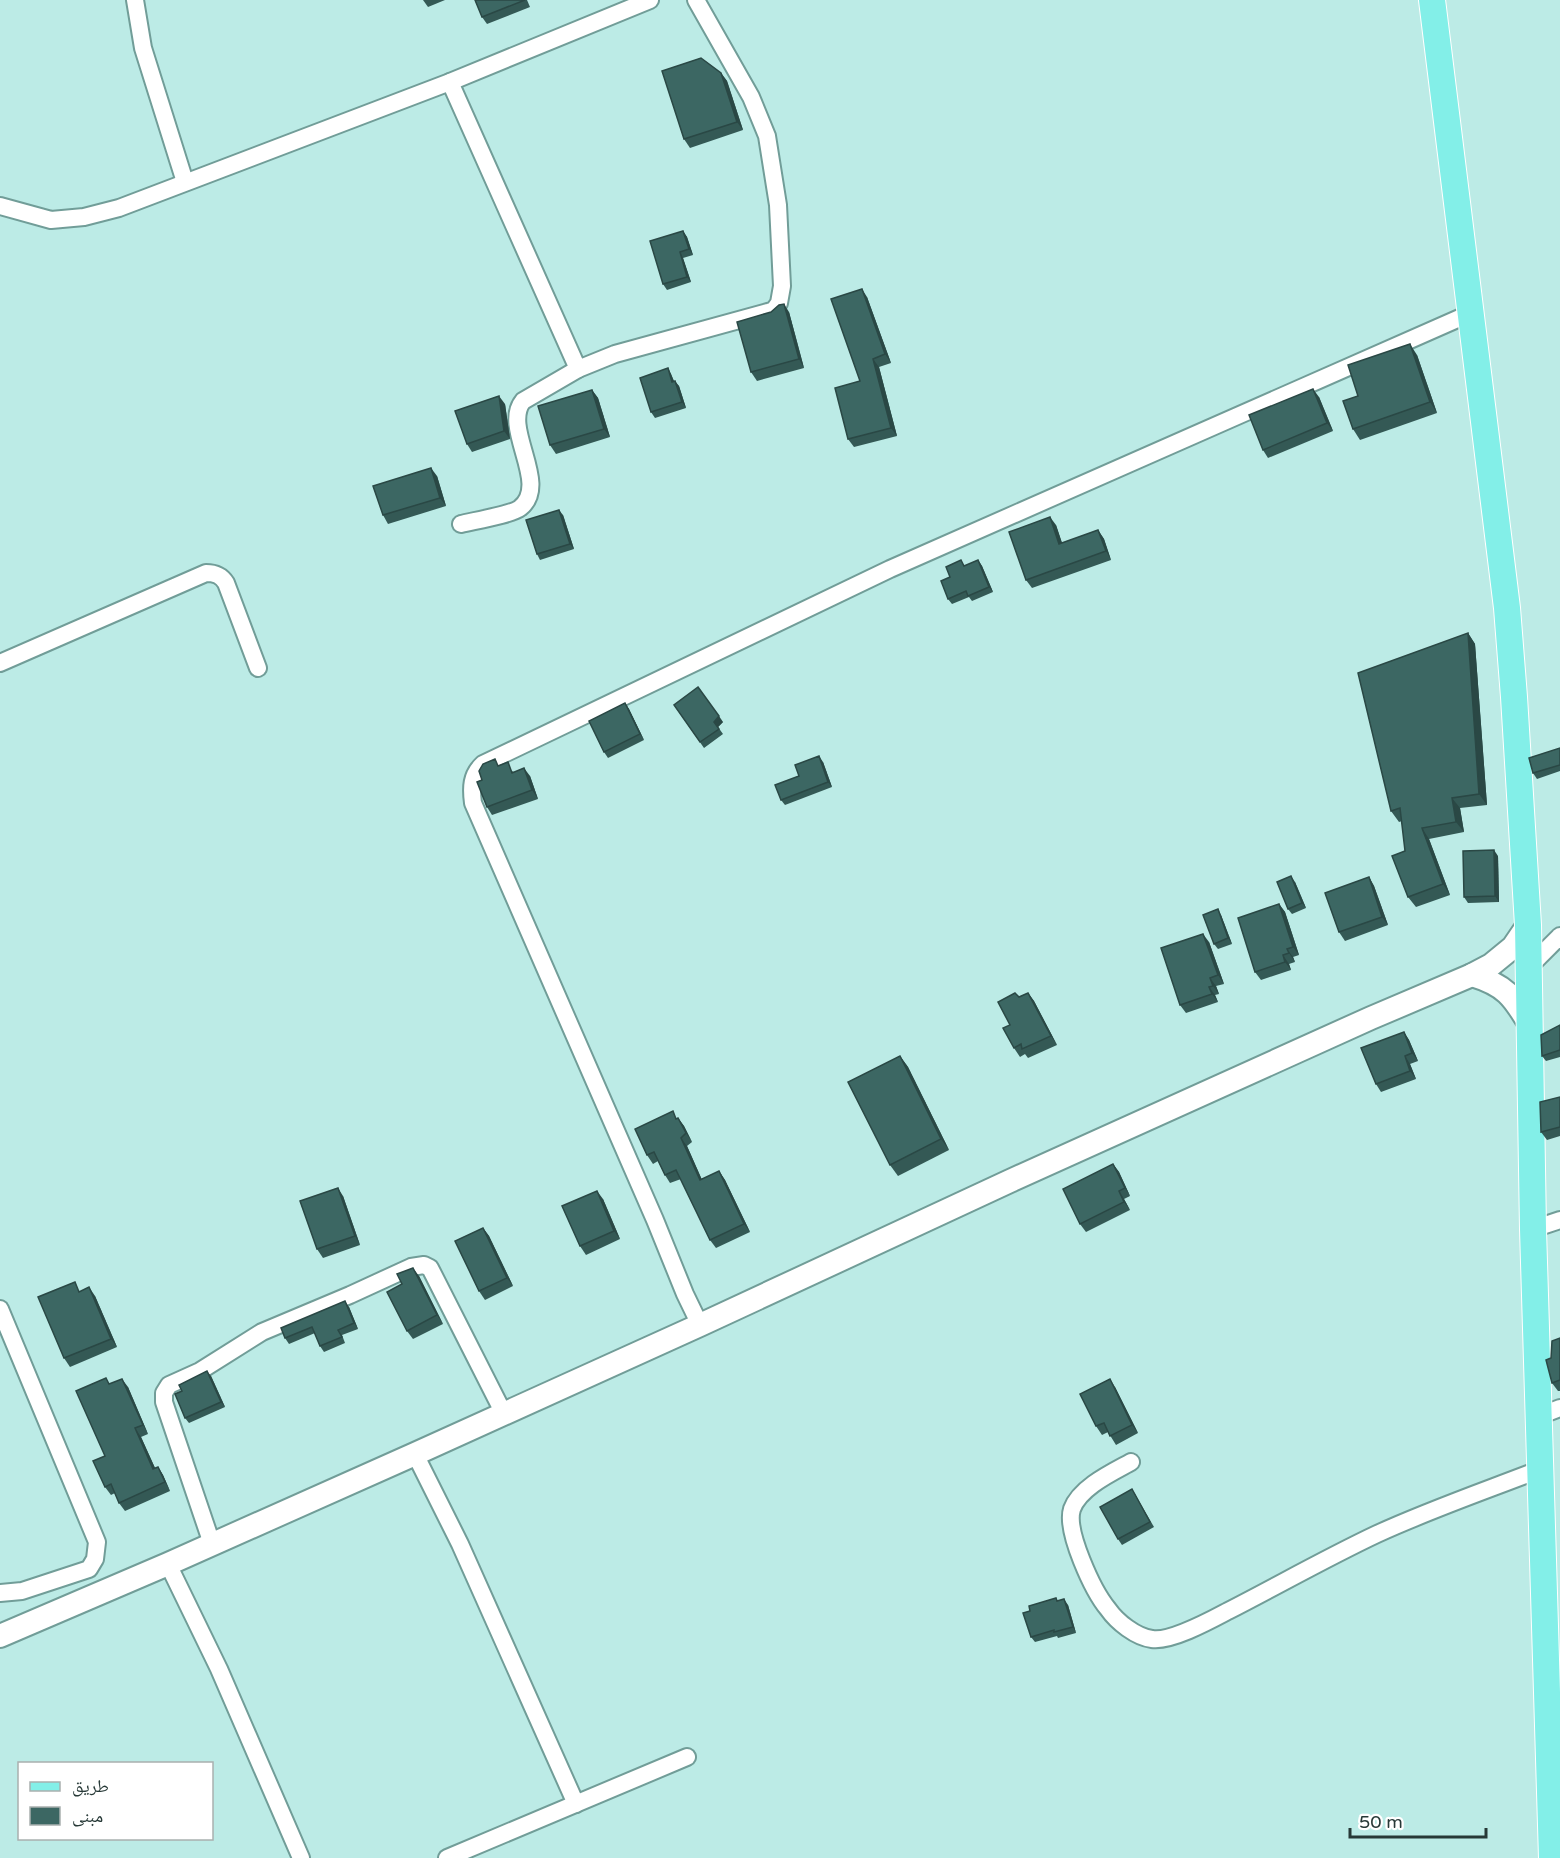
<svg xmlns="http://www.w3.org/2000/svg" width="1560" height="1858" font-family="'Varela Round','Noto Naskh Arabic',sans-serif">
<rect width="100%" height="100%" fill="#bcebe6"/>
<g fill="none" stroke-linecap="round" stroke-linejoin="round">
<!-- street casing -->
<g stroke="#719d98" stroke-width="20">
<g id="street">
<polyline points="135,0 143,48 185,182"/>
<polyline points="450,82 578,369 615,354 768,312 774,310 779,303 782,286 778,205 767,136 751,97 696,0"/>
<polyline points="0,206 51,220 84,217 119,208 450,82 650,0"/>
<path d="M461,524C473,521 513,514 520,508C551,484 501,428 523,401L578,369"/>
<path d="M0,663L206,573C215,573 221,575 226,583L258,668"/>
<polyline points="1529,967 1560,936"/>
<polyline points="1533,1229 1560,1220"/>
<polyline points="0,1309 97,1542 95,1559 89,1569 22,1591 0,1593"/>
<path d="M700,1325L685,1294L655,1220L473,803C471,788 471,775 483,764L890,569L1471,313"/>
<polyline points="1539,1416 1560,1408"/>
<polyline points="415,1454 460,1544 576,1804"/>
<path d="M1131,1462C1113,1472 1080,1487 1072,1509C1065,1531 1093,1591 1108,1609C1117,1622 1136,1637 1152,1639C1171,1642 1211,1620 1228,1611C1277,1586 1326,1558 1377,1534C1429,1510 1487,1490 1541,1469"/>
<polyline points="212,1544 164,1402 164,1393 169,1385 200,1371 262,1332 350,1295 411,1267 424,1265 430,1268 504,1414"/>
<polyline points="168,1564 219,1669 301,1858"/>
<polyline points="447,1858 687,1757"/>
</g>
</g>
<!-- secondary casing -->
<g stroke="#719d98" stroke-width="26">
<g id="secondary">
<path d="M1472,975C1505,985 1513,996 1530,1025"/>
<polyline points="0,1636 168,1564 415,1454 700,1325 1010,1181 1371,1018 1472,975 1491,965 1513,947 1528,925"/>
</g>
</g>
<!-- primary casing -->
<g stroke="#fff" stroke-width="28">
<polyline id="primary" points="1432,0 1507,608 1514,697 1528,925 1533,1229 1552,1858"/>
</g>
<!-- street -->
<use href="#street" stroke="#fff" stroke-width="16"/>
<!-- secondary -->
<use href="#secondary" stroke="#fff" stroke-width="22"/>
<!-- primary -->
<use href="#primary" stroke="#83efe8" stroke-width="26"/>
</g>
<!-- wall -->
<g fill="#345955">
<polygon points="423,0 445,0 428,7"/>
<polygon points="475,0 527,0 530,7 487,24 482,17"/>
<polygon points="721,73 727,81 743,130 690,148 684,139"/>
<polygon points="683,231 687,237 693,255 683,258 691,282 667,290 663,284"/>
<polygon points="867,297 891,363 879,367 897,436 854,447 848,439 860,381"/>
<polygon points="771,312 789,312 804,368 757,381 751,372"/>
<polygon points="1417,355 1437,413 1360,440 1353,429 1358,396"/>
<polygon points="668,368 671,374 674,381 679,386 686,408 655,418 651,412"/>
<polygon points="592,390 598,398 610,437 556,454 550,445"/>
<polygon points="1319,397 1333,431 1268,458 1263,450"/>
<polygon points="505,404 510,439 472,452 467,444"/>
<polygon points="437,476 446,506 388,524 383,515"/>
<polygon points="563,515 574,549 540,560 537,554"/>
<polygon points="1056,525 1062,543 1098,530 1104,539 1111,560 1032,588 1026,580"/>
<polygon points="978,560 982,566 993,592 972,601 969,597 952,604 948,599 966,566"/>
<polygon points="1468,633 1475,644 1487,805 1460,808 1464,832 1429,839 1450,895 1416,907 1408,897 1405,851 1402,821 1399,822 1391,811"/>
<polygon points="625,703 629,709 644,740 608,758 604,752"/>
<polygon points="674,705 723,722 718,727 723,734 704,748"/>
<polygon points="1560,748 1560,771 1537,779 1533,773"/>
<polygon points="823,762 832,787 785,805 781,800 799,776"/>
<polygon points="499,766 514,772 530,776 538,799 492,815 487,807 482,780"/>
<polygon points="1498,856 1499,902 1468,903 1464,897"/>
<polygon points="1369,877 1374,886 1388,925 1345,941 1339,932"/>
<polygon points="1295,882 1306,908 1292,914 1288,909"/>
<polygon points="1279,904 1285,912 1299,955 1293,957 1295,962 1289,964 1291,970 1261,980 1255,972"/>
<polygon points="1221,915 1232,944 1218,949 1214,944"/>
<polygon points="1209,942 1224,984 1216,986 1219,994 1215,995 1218,1002 1186,1013 1180,1005"/>
<polygon points="1028,993 1034,1001 1057,1045 1028,1058 1025,1054 1020,1057 1014,1048 1010,1025 1019,997"/>
<polygon points="1560,1025 1560,1057 1546,1061 1542,1056"/>
<polygon points="1404,1032 1409,1040 1418,1061 1410,1064 1416,1079 1381,1092 1376,1084"/>
<polygon points="900,1056 908,1067 949,1150 898,1176 890,1165"/>
<polygon points="1560,1097 1560,1136 1547,1140 1541,1132"/>
<polygon points="678,1118 684,1126 692,1142 687,1146 702,1180 719,1171 725,1180 750,1232 716,1248 710,1240 681,1179 670,1183 665,1175 658,1161 653,1164 647,1155"/>
<polygon points="1113,1164 1119,1172 1130,1196 1124,1199 1130,1210 1086,1232 1080,1224"/>
<polygon points="343,1196 360,1245 323,1258 317,1249"/>
<polygon points="603,1199 620,1239 586,1255 580,1246"/>
<polygon points="483,1228 489,1236 513,1286 485,1300 479,1291"/>
<polygon points="419,1276 443,1324 413,1339 407,1331"/>
<polygon points="81,1291 95,1296 117,1347 70,1367 64,1358"/>
<polygon points="349,1307 358,1329 342,1335 345,1343 324,1352 320,1346 315,1333 289,1344 285,1338"/>
<polygon points="1560,1338 1560,1391 1558,1391 1552,1383 1551,1358"/>
<polygon points="211,1376 225,1407 189,1423 185,1418 182,1391"/>
<polygon points="111,1384 128,1387 148,1434 141,1437 155,1468 158,1467 163,1475 170,1491 125,1511 119,1503 115,1493 111,1495 105,1487 105,1456"/>
<polygon points="1115,1387 1138,1433 1116,1445 1108,1432 1102,1435 1096,1426"/>
<polygon points="1132,1489 1154,1527 1122,1545 1118,1539"/>
<polygon points="1058,1601 1068,1605 1076,1633 1058,1638 1057,1636 1035,1642 1031,1637"/>
</g>
<!-- shaded-wall -->
<g fill="#2a4845">
<polygon points="721,73 727,81 743,130 737,122"/>
<polygon points="683,231 687,237 693,255 689,249"/>
<polygon points="680,252 683,258 691,282 687,277"/>
<polygon points="862,289 867,297 891,363 885,354"/>
<polygon points="784,304 789,312 804,368 799,359"/>
<polygon points="1410,344 1417,355 1437,413 1430,402"/>
<polygon points="873,359 879,367 897,436 891,428"/>
<polygon points="668,368 671,374 676,387 672,382"/>
<polygon points="675,381 679,386 686,408 682,402"/>
<polygon points="1313,389 1319,397 1333,431 1327,423"/>
<polygon points="592,390 598,398 610,437 604,429"/>
<polygon points="499,396 505,404 510,439 504,431"/>
<polygon points="431,468 437,476 446,506 440,498"/>
<polygon points="559,510 563,515 574,549 570,544"/>
<polygon points="1050,517 1056,525 1065,552 1059,544"/>
<polygon points="1098,530 1104,539 1111,560 1106,551"/>
<polygon points="978,560 982,566 993,592 989,587"/>
<polygon points="1468,633 1475,644 1487,805 1479,794"/>
<polygon points="625,703 629,709 644,740 640,734"/>
<polygon points="719,716 723,722 718,727 714,722"/>
<polygon points="819,756 823,762 832,787 828,782"/>
<polygon points="524,768 530,776 538,799 532,790"/>
<polygon points="1452,798 1460,808 1464,832 1456,822"/>
<polygon points="1422,828 1429,839 1450,895 1443,884"/>
<polygon points="1494,850 1498,856 1499,902 1495,896"/>
<polygon points="1291,876 1295,882 1306,908 1302,903"/>
<polygon points="1369,877 1374,886 1388,925 1382,917"/>
<polygon points="1279,904 1285,912 1299,955 1293,947"/>
<polygon points="1218,909 1221,915 1232,944 1228,938"/>
<polygon points="1203,934 1209,942 1224,984 1218,975"/>
<polygon points="1287,949 1293,957 1295,962 1289,953"/>
<polygon points="1283,955 1289,964 1291,970 1285,962"/>
<polygon points="1210,978 1216,986 1219,994 1213,986"/>
<polygon points="1209,987 1215,995 1218,1002 1212,994"/>
<polygon points="1028,993 1034,1001 1057,1045 1051,1036"/>
<polygon points="1404,1032 1409,1040 1418,1061 1412,1053"/>
<polygon points="900,1056 908,1067 949,1150 941,1139"/>
<polygon points="1405,1056 1410,1064 1416,1079 1410,1071"/>
<polygon points="678,1118 684,1126 692,1142 686,1133"/>
<polygon points="681,1138 687,1146 706,1189 700,1180"/>
<polygon points="1113,1164 1119,1172 1130,1196 1125,1188"/>
<polygon points="719,1171 725,1180 750,1232 744,1224"/>
<polygon points="338,1188 343,1196 360,1245 355,1236"/>
<polygon points="597,1191 603,1199 620,1239 614,1231"/>
<polygon points="1119,1191 1124,1199 1130,1210 1124,1202"/>
<polygon points="483,1228 489,1236 513,1286 507,1278"/>
<polygon points="413,1268 419,1276 443,1324 437,1315"/>
<polygon points="89,1287 95,1296 117,1347 111,1339"/>
<polygon points="345,1301 349,1307 358,1329 354,1323"/>
<polygon points="207,1371 211,1376 225,1407 221,1402"/>
<polygon points="122,1379 128,1387 148,1434 143,1425"/>
<polygon points="1110,1379 1115,1387 1138,1433 1132,1425"/>
<polygon points="135,1428 141,1437 159,1477 153,1469"/>
<polygon points="158,1467 163,1475 170,1491 165,1482"/>
<polygon points="1064,1599 1068,1605 1076,1633 1073,1627"/>
</g>
<!-- building -->
<g fill="#3c6763" stroke="#2a4845" stroke-width="1.5">
<polygon points="475,0 525,0 482,17"/>
<polygon points="701,58 721,73 737,122 684,139 662,71"/>
<polygon points="683,231 689,249 680,252 687,277 663,284 650,241"/>
<polygon points="862,289 885,354 873,359 891,428 848,439 835,388 860,381 831,299"/>
<polygon points="784,304 799,359 751,372 737,322 771,312 779,305"/>
<polygon points="1410,344 1430,402 1353,429 1343,401 1358,396 1348,365"/>
<polygon points="668,368 672,382 675,381 682,402 651,412 640,378"/>
<polygon points="1313,389 1327,423 1263,450 1249,415"/>
<polygon points="592,390 604,429 550,445 538,406"/>
<polygon points="499,396 504,431 467,444 455,411"/>
<polygon points="431,468 440,498 383,515 373,486"/>
<polygon points="559,510 570,544 537,554 526,520"/>
<polygon points="1050,517 1059,544 1098,530 1106,551 1026,580 1009,532"/>
<polygon points="961,560 964,566 978,560 989,587 968,596 966,591 948,599 941,581 950,577 946,567"/>
<polygon points="1468,633 1479,794 1452,798 1456,822 1422,828 1443,884 1408,897 1392,856 1405,851 1400,808 1391,811 1358,673"/>
<polygon points="698,687 719,716 714,722 719,729 700,742 674,705"/>
<polygon points="625,703 640,734 604,752 589,721"/>
<polygon points="1560,748 1560,765 1533,773 1529,758"/>
<polygon points="819,756 828,782 781,800 775,785 799,776 795,765"/>
<polygon points="495,759 498,766 508,762 512,773 524,768 532,790 487,807 477,782 482,780 479,771 483,764"/>
<polygon points="1494,850 1495,896 1464,897 1463,851"/>
<polygon points="1291,876 1302,903 1288,909 1277,882"/>
<polygon points="1369,877 1382,917 1339,932 1325,893"/>
<polygon points="1279,904 1293,947 1287,949 1289,953 1283,955 1285,962 1255,972 1238,918"/>
<polygon points="1218,909 1228,938 1214,944 1203,915"/>
<polygon points="1203,934 1218,975 1210,978 1213,986 1209,987 1212,994 1180,1005 1161,948"/>
<polygon points="1015,993 1019,997 1028,993 1051,1036 1022,1049 1021,1044 1014,1048 1003,1028 1010,1025 998,1002"/>
<polygon points="1560,1025 1560,1050 1542,1056 1541,1035"/>
<polygon points="1404,1032 1412,1053 1405,1056 1410,1071 1376,1084 1361,1048"/>
<polygon points="900,1056 941,1139 890,1165 848,1082"/>
<polygon points="1560,1097 1560,1127 1541,1132 1540,1102"/>
<polygon points="673,1111 676,1119 678,1118 686,1133 681,1138 700,1180 719,1171 744,1224 710,1240 676,1170 665,1175 654,1152 647,1155 635,1129"/>
<polygon points="1113,1164 1125,1188 1119,1191 1124,1202 1080,1224 1063,1189"/>
<polygon points="338,1188 355,1236 317,1249 300,1201"/>
<polygon points="597,1191 614,1231 580,1246 562,1206"/>
<polygon points="483,1228 507,1278 479,1291 455,1241"/>
<polygon points="413,1268 437,1315 407,1331 387,1292 402,1284 397,1274"/>
<polygon points="75,1282 79,1292 89,1287 111,1339 64,1358 38,1297"/>
<polygon points="345,1301 354,1323 338,1330 342,1337 320,1346 312,1327 285,1338 281,1328"/>
<polygon points="1560,1338 1560,1380 1552,1383 1546,1360 1551,1358 1552,1341"/>
<polygon points="207,1371 221,1402 185,1418 175,1394 182,1391 179,1385"/>
<polygon points="106,1378 109,1384 122,1379 143,1425 135,1428 153,1469 158,1467 165,1482 119,1503 111,1484 105,1487 93,1461 105,1456 76,1391"/>
<polygon points="1110,1379 1132,1425 1110,1436 1104,1423 1096,1426 1080,1394"/>
<polygon points="1132,1489 1150,1522 1118,1539 1100,1507"/>
<polygon points="1056,1598 1057,1601 1064,1599 1073,1627 1054,1632 1054,1630 1031,1637 1023,1613 1030,1611 1029,1606"/>
</g>
<!-- legend -->
<rect x="18" y="1762" width="195" height="78" fill="#ffffff" stroke="#a9b0af" stroke-width="1.5"/>
<rect x="30" y="1782" width="30" height="9" fill="#83efe8" stroke="#a9b0af" stroke-width="1.5"/>
<text x="72" y="1792" font-size="18" fill="#273937">طريق</text>
<rect x="30" y="1807" width="30" height="18" fill="#3c6763" stroke="#a9b0af" stroke-width="1.5"/>
<text x="72" y="1822" font-size="18" fill="#273937">مبنى</text>
<!-- scale -->
<path d="M1350 1828v9h136v-9" fill="none" stroke="#273937" stroke-width="3"/>
<text x="1359" y="1828" font-size="18" fill="#273937" stroke="#ffffff" stroke-width="4.5" paint-order="stroke">50 m</text>
</svg>
